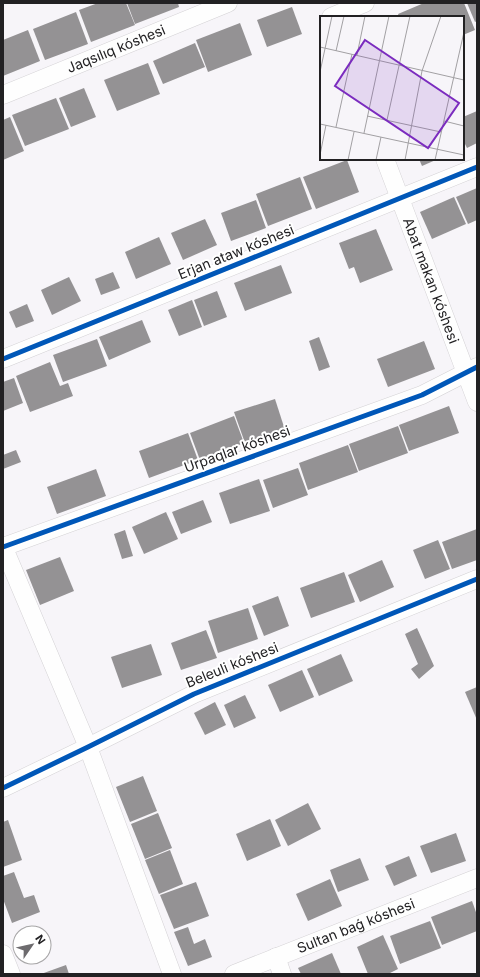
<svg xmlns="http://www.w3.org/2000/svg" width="480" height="977" font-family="Inter,sans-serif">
<rect width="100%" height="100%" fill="#f7f5f9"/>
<!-- building -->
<g fill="#949294">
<polygon points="98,3 126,3 135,25 91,42 79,10"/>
<polygon points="127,3 178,3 179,7 135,24"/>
<polygon points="424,3 464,3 475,30 463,35 463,17 399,17 398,14"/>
<polygon points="467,3 477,3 477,21 475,22"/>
<polygon points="292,7 302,34 267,47 257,20"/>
<polygon points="76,12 88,44 45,60 33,29"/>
<polygon points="240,23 252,55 208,72 196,40"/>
<polygon points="28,30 40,61 3,76 3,40"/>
<polygon points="195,43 205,67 163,84 153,61"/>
<polygon points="148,63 160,94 117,111 104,80"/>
<polygon points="84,88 96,117 71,127 59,98"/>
<polygon points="56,98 69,129 25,146 12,115"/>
<polygon points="477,111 477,143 467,148 463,140 463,117"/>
<polygon points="10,117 24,151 3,160 3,120"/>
<polygon points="419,159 438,159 422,166"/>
<polygon points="347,160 359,192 316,209 303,177"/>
<polygon points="300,177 312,209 268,226 256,194"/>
<polygon points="477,188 477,220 468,224 456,197"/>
<polygon points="454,197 466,224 432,239 420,212"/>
<polygon points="256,200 266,228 231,241 221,213"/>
<polygon points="205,219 217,245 183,260 171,233"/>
<polygon points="376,229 393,270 360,283 354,267 349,269 339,243"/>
<polygon points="159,237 171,264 136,279 125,252"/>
<polygon points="281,265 292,293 245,311 234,283"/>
<polygon points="113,272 120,288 101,295 95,279"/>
<polygon points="69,277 81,301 52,315 41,290"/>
<polygon points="217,291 227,317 204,326 194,300"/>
<polygon points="192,300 202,327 179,336 168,310"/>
<polygon points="27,304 34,321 16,328 9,312"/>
<polygon points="142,320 151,342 109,360 99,337"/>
<polygon points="319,337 330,367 319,371 309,341"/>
<polygon points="97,339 107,366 63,382 53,355"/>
<polygon points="424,341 435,369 388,387 377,359"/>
<polygon points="50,362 60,386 68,383 73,396 30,412 16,376"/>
<polygon points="14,378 23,403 3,411 3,382"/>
<polygon points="275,399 285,430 245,443 234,412"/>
<polygon points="449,406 459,433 409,451 399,425"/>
<polygon points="234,416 244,443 200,460 190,433"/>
<polygon points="398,426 408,453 359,471 349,444"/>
<polygon points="188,433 198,460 149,478 139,451"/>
<polygon points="348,445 358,472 308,490 299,463"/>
<polygon points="16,450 21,462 3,469 3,455"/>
<polygon points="298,468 308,495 273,508 263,480"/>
<polygon points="96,469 106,496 57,514 47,487"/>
<polygon points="259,479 270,511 230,524 219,493"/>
<polygon points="203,500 212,522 181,534 172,512"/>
<polygon points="166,512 178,539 144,554 132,527"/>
<polygon points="477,529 477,560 452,569 442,542"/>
<polygon points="125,530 133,556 122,559 114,534"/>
<polygon points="438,540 450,569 425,579 413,550"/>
<polygon points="60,557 74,591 40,605 26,570"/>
<polygon points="382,560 394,587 360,602 348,575"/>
<polygon points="344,572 355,602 311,618 300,588"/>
<polygon points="278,596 289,626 264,636 252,606"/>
<polygon points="248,608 258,639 218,653 208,621"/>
<polygon points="417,628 434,666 419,679 411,669 418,664 405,634"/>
<polygon points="206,630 217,658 181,670 171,643"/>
<polygon points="151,644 162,675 122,688 111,657"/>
<polygon points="341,654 353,681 319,696 307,669"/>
<polygon points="302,670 314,697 280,712 268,685"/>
<polygon points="477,687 477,720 465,692"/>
<polygon points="245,695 256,718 234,728 224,705"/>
<polygon points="215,702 226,725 205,735 194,713"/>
<polygon points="143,776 157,811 130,822 116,787"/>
<polygon points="308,803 321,829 288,846 275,820"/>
<polygon points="158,813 172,848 145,859 131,824"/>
<polygon points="270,819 281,846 247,861 236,834"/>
<polygon points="8,820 22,860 3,867 3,822"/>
<polygon points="456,833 466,861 431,873 420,846"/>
<polygon points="170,850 183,884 159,894 145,860"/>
<polygon points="409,856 417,876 394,886 385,866"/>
<polygon points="360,858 369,880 338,892 330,870"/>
<polygon points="14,872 24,898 34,895 40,912 12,923 3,899 3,876"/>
<polygon points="330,879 342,906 308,921 296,894"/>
<polygon points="196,882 209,916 174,929 160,895"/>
<polygon points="472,901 477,915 477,931 442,945 431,917"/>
<polygon points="430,921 441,948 400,964 390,936"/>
<polygon points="188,927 194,944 205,939 212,957 188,966 174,932"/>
<polygon points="383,935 398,969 388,974 368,974 357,947"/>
<polygon points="332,953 341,974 301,974 298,968"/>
<polygon points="66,965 69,974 41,974"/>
</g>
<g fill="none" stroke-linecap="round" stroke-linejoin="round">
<!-- minor casing -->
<g stroke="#d4d2d5" stroke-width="19">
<g id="minor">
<polyline points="331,17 365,3"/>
<path id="s1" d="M3,95L228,3"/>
<path id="s2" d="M385,159L477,402"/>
<polyline points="3,359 477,167"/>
<polyline points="3,546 88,747 172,974"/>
<polyline points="3,547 422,395 477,367"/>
<polyline points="3,788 88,747 194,694 477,579"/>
<polyline points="3,954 11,974"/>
<polyline points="276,957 282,974"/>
<path id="s3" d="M234,974L477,878"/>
</g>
</g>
<!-- minor -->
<use href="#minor" stroke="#fefefe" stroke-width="18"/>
<!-- cycleway casing -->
<g stroke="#fff" stroke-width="8">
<g id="cycleway">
<polyline points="3,359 477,167"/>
<polyline points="3,547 422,395 477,367"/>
<polyline points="3,788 88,747 194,694 477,579"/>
</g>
</g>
<!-- cycleway -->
<use href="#cycleway" stroke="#0057b8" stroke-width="5"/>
</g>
<g text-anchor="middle" stroke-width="4" stroke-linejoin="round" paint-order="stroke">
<!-- street labels -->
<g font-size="14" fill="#222123" stroke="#fff">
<text dy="5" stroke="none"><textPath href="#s1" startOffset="122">Jaqsılıq kóshesi</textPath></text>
<text transform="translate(236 252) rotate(-22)" y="5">Erjan ataw kóshesi</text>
<text dy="5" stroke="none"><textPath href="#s2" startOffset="130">Abat makan kóshesi</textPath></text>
<text transform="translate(237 449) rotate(-20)" y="5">Urpaqlar kóshesi</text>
<text transform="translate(232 665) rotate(-22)" y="5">Beleuli kóshesi</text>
<text dy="5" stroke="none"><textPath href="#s3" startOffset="131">Sultan baǵ kóshesi</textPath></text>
</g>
</g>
<!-- overview -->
<g transform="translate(320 16)">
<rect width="144" height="144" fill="#f7f5f9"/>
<path fill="none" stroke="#a2a0a3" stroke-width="1" d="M0,31L144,64M16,35L24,0M37,39L45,0M0,56L12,0M47,100L121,116M67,104L90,0M124,105L144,110M0,108L144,139M16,111L32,38M44,117L69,0M0,139L6,109M28,144L34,116M56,144L61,121M85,144L102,55L121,0M115,144L144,16"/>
<path fill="#7b2cbf" fill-opacity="0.15" stroke="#7b2cbf" stroke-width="2" d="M45,24L139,87L108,132L15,70Z"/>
<rect width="144" height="144" fill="none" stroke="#222123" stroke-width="2"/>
</g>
<!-- border -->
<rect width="480" height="977" fill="none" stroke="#222123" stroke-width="8"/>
<!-- north arrow -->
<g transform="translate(32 945) rotate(56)"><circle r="19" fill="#ffffff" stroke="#a7a6a7"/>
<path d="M0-3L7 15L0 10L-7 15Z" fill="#6d6b6e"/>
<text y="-6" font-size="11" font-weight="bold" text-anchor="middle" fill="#222123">N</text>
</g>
</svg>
